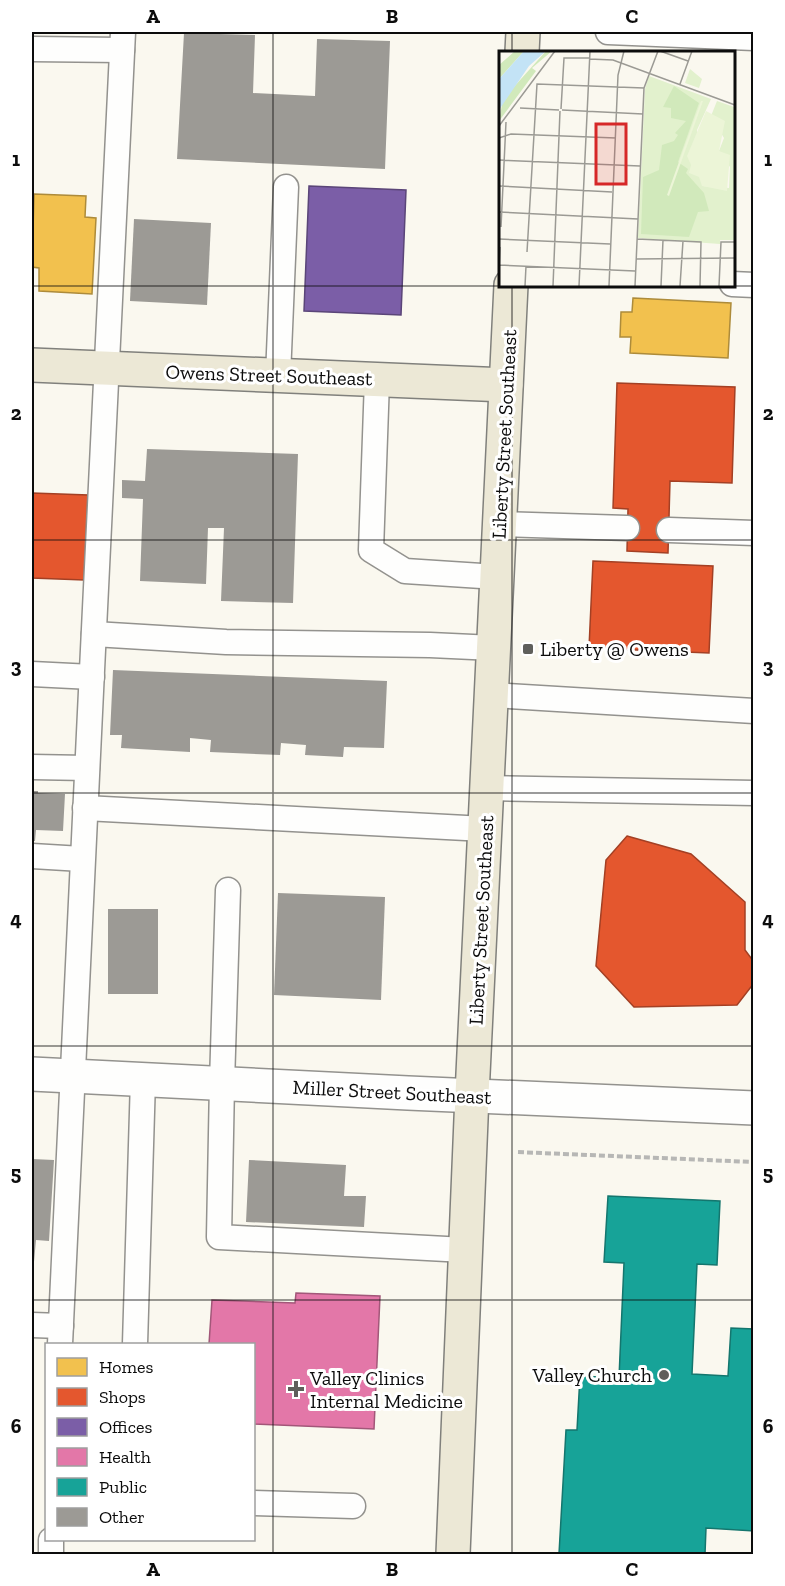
<svg xmlns="http://www.w3.org/2000/svg" width="785" height="1586" font-family="'Zilla Slab',serif">
<rect width="100%" height="100%" fill="#faf8ef"/>
<!-- homes -->
<g fill="#f2c14e" stroke="#ad8b3a" stroke-width="1.5">
<polygon points="34,194 86,196 85,217 96,218 92,294 39,291 39,268 32,267"/>
<polygon points="633,298 731,303 728,358 630,353 631,337 620,337 621,312 632,312"/>
</g>
<!-- shops -->
<g fill="#e4572e" stroke="#a34024" stroke-width="1.5">
<polygon points="617,383 735,387 732,483 670,481 668,553 627,551 628,509 613,508"/>
<polygon points="32,493 88,495 84,580 32,578"/>
<polygon points="593,561 713,566 709,653 589,648"/>
<polygon points="627,836 691,854 745,902 745,950 754,962 754,983 737,1005 634,1007 596,966 606,860"/>
</g>
<!-- offices -->
<polygon fill="#7b5ea7" stroke="#5a4578" stroke-width="1.5" points="309,186 406,190 401,315 304,311"/>
<!-- health -->
<polygon fill="#e377a8" stroke="#a25779" stroke-width="1.5" points="296,1293 380,1296 374,1429 254,1424 254,1344 209,1344 212,1300 295,1303"/>
<!-- public -->
<polygon fill="#17a398" stroke="#14766e" stroke-width="1.5" points="608,1196 720,1201 717,1265 697,1264 692,1374 728,1376 731,1328 754,1329 754,1531 706,1528 705,1554 559,1554 566,1430 577,1430 580,1376 619,1378 624,1263 604,1262"/>
<!-- building -->
<g fill="#9c9a95">
<polygon points="184,33 255,35 253,93 315,96 317,39 390,41 385,169 177,159"/>
<polygon points="134,219 211,223 207,305 130,301"/>
<polygon points="147,449 298,454 293,603 221,601 224,528 208,528 206,584 140,581 143,499 122,498 122,480 145,481"/>
<polygon points="113,670 387,681 384,748 344,747 343,757 305,755 306,745 281,743 280,755 210,752 211,740 190,738 190,752 121,748 122,735 110,735"/>
<polygon points="32,791 38,791 38,793 65,794 63,831 36,830 35,841 32,841"/>
<polygon points="278,893 385,897 381,1000 274,995"/>
<rect x="108" y="909" width="50" height="85"/>
<polygon points="32,1159 54,1160 49,1241 36,1240 33,1273 32,1273"/>
<polygon points="249,1160 346,1165 344,1196 366,1196 364,1227 246,1222"/>
</g>
<g fill="none" stroke-linecap="round" stroke-linejoin="round">
<!-- lane casing -->
<g stroke="#93928e" stroke-width="27">
<g id="lane">
<polyline points="608,32 754,38"/>
<polyline points="32,49 122,50"/>
<polyline points="732,284 754,285"/>
<polyline points="278,376 286,187"/>
<polyline points="377,380 371,550 405,571 497,577"/>
<polyline points="500,524 627,528"/>
<polyline points="669,530 754,533"/>
<polyline points="94,634 226,642 430,645 494,648"/>
<polyline points="32,674 92,677"/>
<polyline points="492,695 754,711"/>
<polyline points="32,767 87,768"/>
<polyline points="487,788 754,793"/>
<polyline points="85,808 485,829"/>
<polyline points="32,856 82,859"/>
<polyline points="228,890 222,1083 219,1237 465,1250"/>
<polyline points="32,1325 61,1326"/>
<path d="M60,1344C79,907 103,469 123,32"/>
<polyline points="135,1344 143,1079"/>
<polyline points="254,1503 353,1506"/>
<polyline points="51,1554 51,1540"/>
</g>
</g>
<!-- street casing -->
<g stroke="#93928e" stroke-width="36">
<polyline id="street" points="32,1074 408,1093 754,1108"/>
</g>
<!-- primary casing -->
<g stroke="#80807c" stroke-width="36">
<g id="primary">
<polyline points="522,52 523,32"/>
<polyline points="32,365 506,385"/>
<polyline points="453,1554 472,1095 511,285"/>
</g>
</g>
<!-- path -->
<polyline stroke="#b7b7b5" stroke-width="4" stroke-dasharray="6 3" stroke-linecap="butt" points="518,1152 754,1162"/>
<!-- lane -->
<use href="#lane" stroke="#fefefd" stroke-width="24"/>
<!-- street -->
<use href="#street" stroke="#fefefd" stroke-width="33"/>
<!-- primary -->
<use href="#primary" stroke="#ece8d6" stroke-width="33"/>
</g>
<!-- grid -->
<path fill="none" stroke="#0c0c0c" stroke-width="1.5" stroke-opacity="0.55" d="M273,32V1554M512,32V52M512,285V1554M32,286H754M32,540H754M32,793H754M32,1046H754M32,1300H754"/>
<!-- markers -->
<g fill="#5f5f5b" stroke="#fff" stroke-width="2">
<rect x="522" y="643" width="12" height="12" rx="3"/>
<circle cx="664" cy="1375" r="6"/>
<path d="M293 1380h6v6h6v6h-6v6h-6v-6h-6v-6h6z"/>
</g>
<g text-anchor="middle" stroke-width="6" stroke-linejoin="round" paint-order="stroke">
<!-- street labels -->
<g font-size="20" fill="#0c0c0c" stroke="#fff">
<text transform="translate(269 375) rotate(2)" y="7">Owens Street Southeast</text>
<text transform="translate(504 434) rotate(-87)" y="7">Liberty Street Southeast</text>
<text transform="translate(481 920) rotate(-87)" y="7">Liberty Street Southeast</text>
<text transform="translate(392 1092) rotate(3)" y="7">Miller Street Southeast</text>
</g>
<!-- poi labels -->
<g font-size="20" fill="#0c0c0c" stroke="#fff" text-anchor="start">
<text x="540" y="656">Liberty @ Owens</text>
<text x="652" y="1382" text-anchor="end">Valley Church</text>
<text x="310" y="1385">Valley Clinics<tspan x="310" dy="23">Internal Medicine</tspan></text>
</g>
</g>
<!-- overview -->
<g transform="translate(499 51)">
<rect width="236" height="236" fill="#faf8ef"/>
<path d="M191,18L203,28L200,37L186,32ZM150,25L212,48L198,79L204,135L230,137L231,116L220,100L225,87L212,65L218,50L235,56V189H221V193L139,187L146,38Z" fill="#e2f1cd"/>
<path d="M16,0H25L0,28V14ZM47,0H53L33,17L37,20L0,70L4,48ZM175,35L200,52L179,111L189,118L187,122L205,142L210,160L199,161L190,186L142,183L144,126L160,119L163,94L175,90L179,84L176,82L187,70L172,67V57L164,56Z" fill="#d1e9bb"/>
<path d="M202,50H204L170,145L168,144ZM207,60L226,70L220,100L231,104L228,140L203,135L200,126L190,122L192,114L188,105Z" fill="#ecf5d7"/>
<path d="M25,0H47L30,15L0,59V28Z" fill="#c3e3f6"/>
<path fill="none" stroke="#9b9a94" stroke-width="1.5" d="M161,0L189,10M90,8L114,9L236,54M181,33L193,0M21,57L60,59M62,58L65,7H90M63,59L144,63M0,75L56,0M0,87L12,83L117,87M0,109L141,115M0,135L113,141M0,161L139,168M2,176L7,71M0,188L111,193M138,188L202,191L201,235M28,201L38,33L145,37M137,208L236,207M0,214L136,220M0,218L1,196M26,235L27,215M54,235L61,60M80,235L91,0M110,235L119,24L125,0M136,235L145,37L159,0M162,235L164,189M181,235L184,190M220,235L222,191H236"/>
<path fill="#d62828" fill-opacity="0.15" stroke="#d62828" stroke-width="3" d="M97,73H127V133H97Z"/>
<rect width="236" height="236" fill="none" stroke="#0c0c0c" stroke-width="3"/>
</g>
<!-- border -->
<rect width="785" height="1586" fill="none" stroke="#ffffff" stroke-width="66"/>
<!-- legend -->
<rect x="45" y="1343" width="210" height="198" fill="#ffffff" stroke="#9e9e9e" stroke-width="1.5"/>
<rect x="57" y="1358" width="30" height="18" fill="#f2c14e" stroke="#9e9e9e" stroke-width="1.5"/>
<text x="99" y="1373" font-size="18" fill="#0c0c0c">Homes</text>
<rect x="57" y="1388" width="30" height="18" fill="#e4572e" stroke="#9e9e9e" stroke-width="1.5"/>
<text x="99" y="1403" font-size="18" fill="#0c0c0c">Shops</text>
<rect x="57" y="1418" width="30" height="18" fill="#7b5ea7" stroke="#9e9e9e" stroke-width="1.5"/>
<text x="99" y="1433" font-size="18" fill="#0c0c0c">Offices</text>
<rect x="57" y="1448" width="30" height="18" fill="#e377a8" stroke="#9e9e9e" stroke-width="1.5"/>
<text x="99" y="1463" font-size="18" fill="#0c0c0c">Health</text>
<rect x="57" y="1478" width="30" height="18" fill="#17a398" stroke="#9e9e9e" stroke-width="1.5"/>
<text x="99" y="1493" font-size="18" fill="#0c0c0c">Public</text>
<rect x="57" y="1508" width="30" height="18" fill="#9c9a95" stroke="#9e9e9e" stroke-width="1.5"/>
<text x="99" y="1523" font-size="18" fill="#0c0c0c">Other</text>
<rect x="33" y="33" width="719" height="1520" fill="none" stroke="#0c0c0c" stroke-width="2"/>
<g font-size="20" text-anchor="middle" font-weight="bold" fill="#0c0c0c">
<text x="153" y="23">A</text>
<text x="392" y="23">B</text>
<text x="632" y="23">C</text>
<text x="16" y="166">1</text>
<text x="768" y="166">1</text>
<text x="16" y="420">2</text>
<text x="768" y="420">2</text>
<text x="16" y="673">3</text>
<text x="768" y="673">3</text>
<text x="16" y="926">4</text>
<text x="768" y="926">4</text>
<text x="16" y="1180">5</text>
<text x="768" y="1180">5</text>
<text x="16" y="1433">6</text>
<text x="768" y="1433">6</text>
<text x="153" y="1576">A</text>
<text x="392" y="1576">B</text>
<text x="632" y="1576">C</text>
</g>
</svg>
